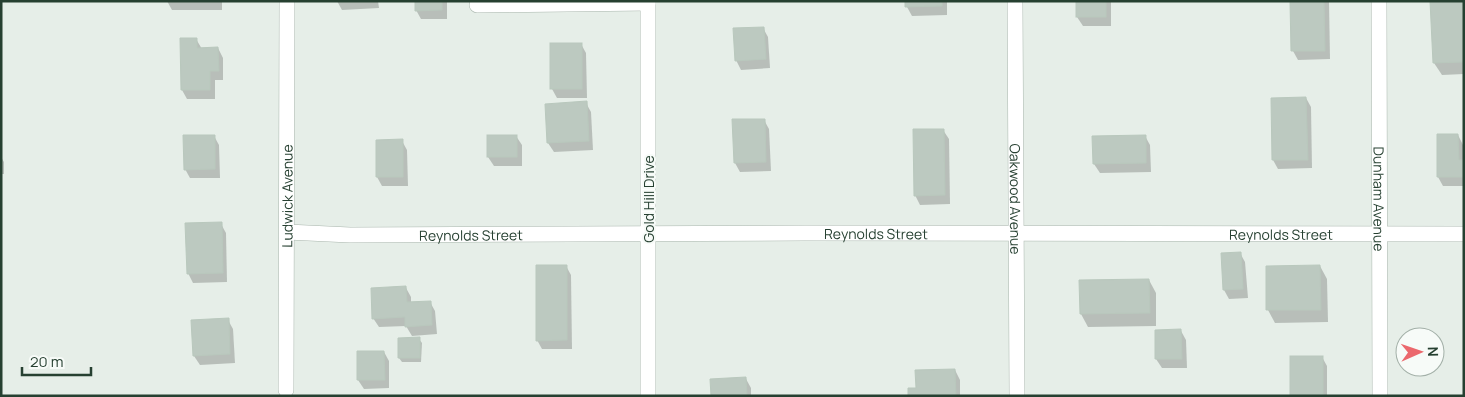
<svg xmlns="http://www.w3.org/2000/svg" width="1465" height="397" font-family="Manrope,sans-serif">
	<rect width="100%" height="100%" fill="#e6eee8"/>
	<g fill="#0003">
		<polygon points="167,1 222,1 222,10 172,10"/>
		<polygon points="337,1 378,1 379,8 342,10"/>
		<polygon points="416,1 447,1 447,19 421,19 416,10"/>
		<polygon points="907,1 947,1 947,15 912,16 907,7"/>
		<polygon points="1077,1 1111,1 1111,26 1083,26 1077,17"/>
		<polygon points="1291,1 1329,1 1330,59 1298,60 1293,51"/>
		<polygon points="1464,1 1464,74 1442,75 1434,63"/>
		<polygon points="763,28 768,37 770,68 741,70 736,60"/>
		<polygon points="196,39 202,49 218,48 223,58 223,80 215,80 215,99 187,99 182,90"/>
		<polygon points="581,44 586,53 587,98 557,98 552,89 551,45"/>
		<polygon points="1306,98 1311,107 1312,168 1278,169 1273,160"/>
		<polygon points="586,103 591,112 593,150 554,152 548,143"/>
		<polygon points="764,120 769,129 771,171 740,172 735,163"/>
		<polygon points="943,130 949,139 950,204 920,205 915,195"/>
		<polygon points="1458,135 1463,145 1464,186 1443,186 1438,177"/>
		<polygon points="214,136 219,145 220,178 190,178 185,169"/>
		<polygon points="488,136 516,136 522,145 522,166 494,166 488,157"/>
		<polygon points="1145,136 1150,145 1151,172 1100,173 1094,164 1093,137"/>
		<polygon points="402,141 407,150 408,186 382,186 377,177"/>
		<polygon points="1,157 4,162 4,174 1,174"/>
		<polygon points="221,224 226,233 227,282 193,283 188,273"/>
		<polygon points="1240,253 1245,262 1248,298 1229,299 1224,290"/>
		<polygon points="566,266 571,275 572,349 542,349 537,340"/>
		<polygon points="1320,266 1327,279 1328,322 1275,323 1268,310"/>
		<polygon points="1149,280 1156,293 1156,326 1088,327 1081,314 1080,281"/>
		<polygon points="406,288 411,297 411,303 430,302 435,311 437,334 412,336 406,326 379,327 373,318"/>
		<polygon points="228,320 233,329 235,363 200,365 194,356"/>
		<polygon points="1181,331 1186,340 1187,368 1162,368 1156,359"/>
		<polygon points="419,339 422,343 421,362 402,362 399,358"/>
		<polygon points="384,352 389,361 389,388 364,389 358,380"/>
		<polygon points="1322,357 1327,366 1327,396 1292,396"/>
		<polygon points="955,370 960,380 960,396 909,396 917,389"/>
		<polygon points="746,379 751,388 751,396 712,396"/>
	</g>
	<g fill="#bcc9c0" stroke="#b9c8bd">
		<polygon points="415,1 442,1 442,10 415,11"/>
		<polygon points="905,1 942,1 942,6 905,7"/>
		<rect x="1076" y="1" width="30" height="16"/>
		<polygon points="1290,1 1324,1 1325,51 1291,51"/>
		<polygon points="1430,1 1464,1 1464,62 1433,63"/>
		<polygon points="764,27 766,59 735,61 733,28"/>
		<polygon points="180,38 197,38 197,48 218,47 219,71 210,71 210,90 181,90"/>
		<rect x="550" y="43" width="32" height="46"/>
		<polygon points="1306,97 1308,160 1272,160 1271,98"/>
		<polygon points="587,101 589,141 547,143 545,104"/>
		<polygon points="732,119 765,119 766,162 734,163"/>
		<polygon points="913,129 944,129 945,195 914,196"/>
		<polygon points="1437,134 1458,134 1459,160 1464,160 1464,177 1437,177"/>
		<polygon points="183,135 215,135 215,169 184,170"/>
		<rect x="487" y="135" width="30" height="22"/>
		<polygon points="1146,135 1146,163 1093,164 1092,136"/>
		<polygon points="403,139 403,177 376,177 376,140"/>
		<polygon points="222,222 223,273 187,274 185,223"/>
		<polygon points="1241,252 1243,289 1223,290 1221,253"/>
		<polygon points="536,265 567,265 567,340 536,341"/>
		<polygon points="1320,265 1321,310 1266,310 1266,266"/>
		<polygon points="1149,279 1150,313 1080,314 1079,280"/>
		<polygon points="406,286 407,302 431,301 432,325 405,327 405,317 372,319 371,288"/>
		<polygon points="229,318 230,354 193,356 191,320"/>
		<polygon points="1181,329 1182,359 1155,359 1155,330"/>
		<polygon points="420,337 420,358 398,358 398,338"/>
		<polygon points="357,351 384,351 385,380 357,380"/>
		<rect x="1290" y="356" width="33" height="40"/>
		<polygon points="955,369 956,396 908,396 908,388 916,388 915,370"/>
		<polygon points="746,377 747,396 711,396 710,379"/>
	</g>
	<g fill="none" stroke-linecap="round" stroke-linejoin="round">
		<defs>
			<g id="minor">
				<path id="s1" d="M1015,1L1017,396"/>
				<path id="s2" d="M1379,1L1380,396"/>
				<polyline points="477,5 648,3"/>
				<path id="s3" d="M287,232L350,235L805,233L1464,234"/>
				<path id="s4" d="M286,390L287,1"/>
				<polyline points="648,396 648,1"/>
			</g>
		</defs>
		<use href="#minor" stroke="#a9b6ad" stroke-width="16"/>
		<use href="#minor" stroke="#fff" stroke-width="15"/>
	</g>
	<g text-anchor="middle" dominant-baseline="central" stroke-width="4" stroke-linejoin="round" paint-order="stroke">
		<g font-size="14" fill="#264031" stroke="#f7fbf8">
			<text stroke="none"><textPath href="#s4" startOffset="194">Ludwick Avenue</textPath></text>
			<text stroke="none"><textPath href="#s1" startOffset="198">Oakwood Avenue</textPath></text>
			<text transform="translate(648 199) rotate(-90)">Gold Hill Drive</text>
			<text stroke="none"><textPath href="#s2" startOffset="198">Dunham Avenue</textPath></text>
			<text stroke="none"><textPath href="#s3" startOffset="589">Reynolds Street</textPath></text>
			<text stroke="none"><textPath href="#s3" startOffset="184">Reynolds Street</textPath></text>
			<text stroke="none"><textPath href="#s3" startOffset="994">Reynolds Street</textPath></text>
		</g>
	</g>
	<rect width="1465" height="397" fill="none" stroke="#264031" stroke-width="5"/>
	<g transform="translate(1420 352) rotate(88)"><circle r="24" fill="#f7fbf8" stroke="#a3b0a8"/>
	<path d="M0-4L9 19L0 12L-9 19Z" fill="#eb686d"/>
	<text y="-8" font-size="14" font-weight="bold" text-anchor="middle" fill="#264031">N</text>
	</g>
	<path d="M22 367v8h69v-8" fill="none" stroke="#264031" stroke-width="2.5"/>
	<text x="30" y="367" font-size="15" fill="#264031" stroke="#f7fbf8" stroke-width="4" paint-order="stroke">20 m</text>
</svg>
